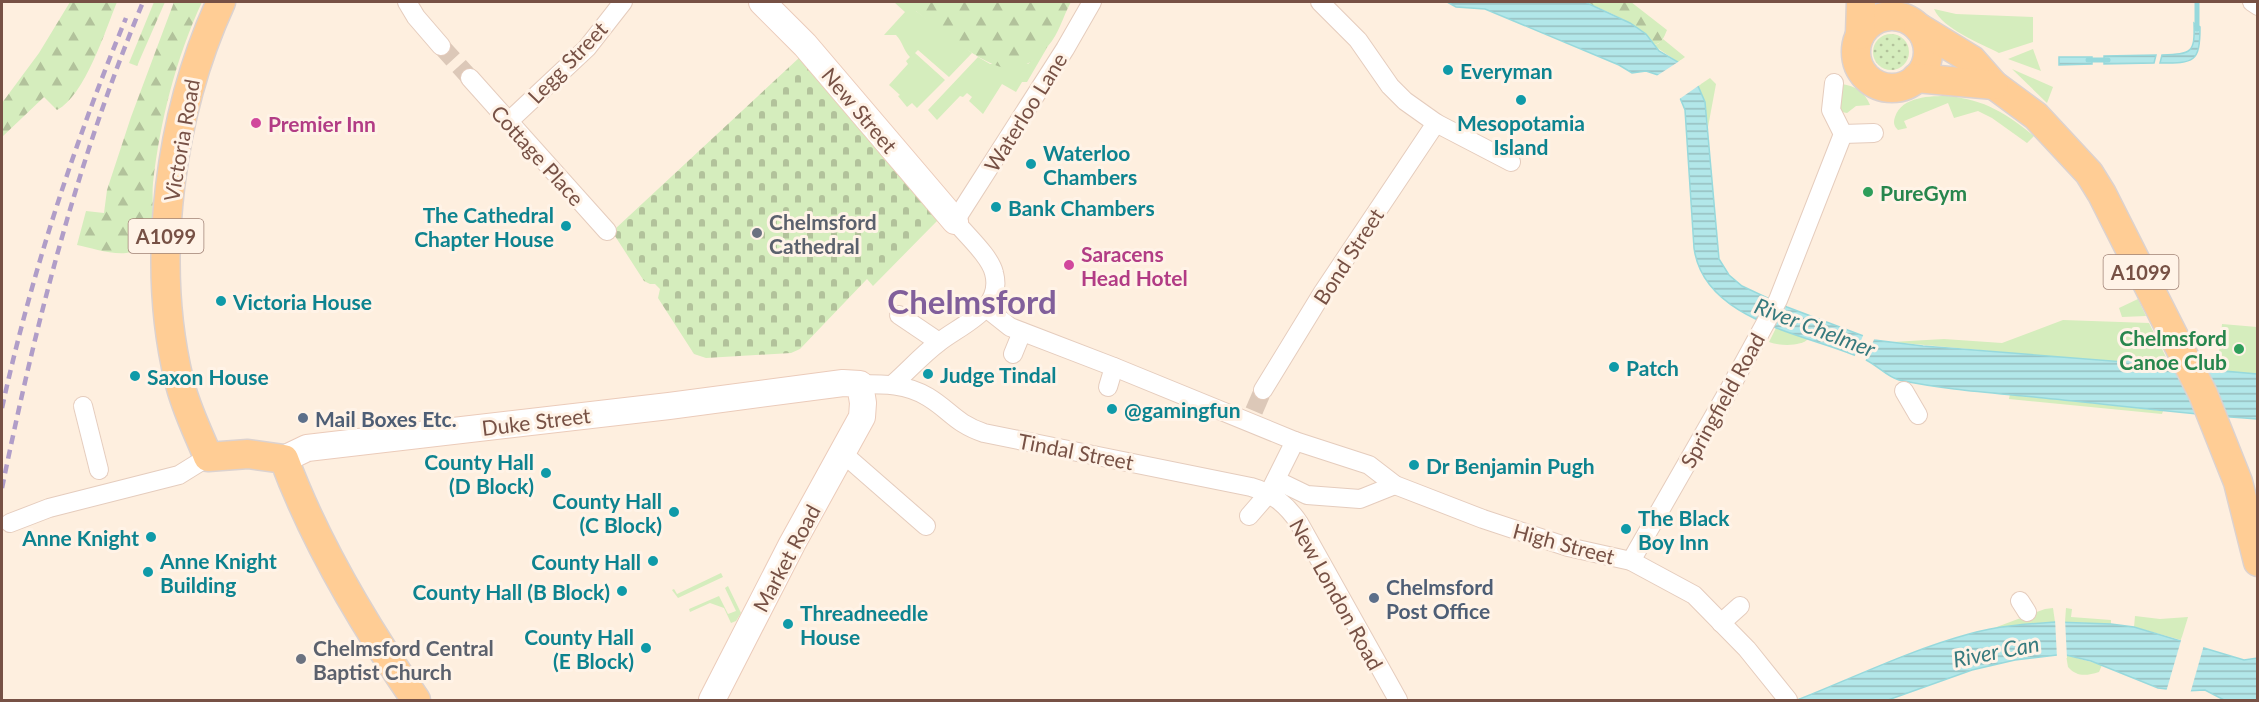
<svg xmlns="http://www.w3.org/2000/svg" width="2259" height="702" font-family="Lato,sans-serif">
	<defs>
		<pattern id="forest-firs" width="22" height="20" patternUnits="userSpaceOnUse" patternTransform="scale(1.5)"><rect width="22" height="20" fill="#d5edbd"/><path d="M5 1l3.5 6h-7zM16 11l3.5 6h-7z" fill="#b2c29b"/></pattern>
		<pattern id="cemetery-stones" width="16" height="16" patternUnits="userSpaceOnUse" patternTransform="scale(1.5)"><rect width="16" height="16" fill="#d5edbd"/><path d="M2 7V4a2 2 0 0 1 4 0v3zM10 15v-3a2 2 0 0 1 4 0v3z" fill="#b2c29b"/></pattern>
		<pattern id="garden-dots" width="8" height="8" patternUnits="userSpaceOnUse" patternTransform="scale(1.5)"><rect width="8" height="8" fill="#d5edbd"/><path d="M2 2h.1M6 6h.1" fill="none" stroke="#b2c29b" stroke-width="1.8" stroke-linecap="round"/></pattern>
		<pattern id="water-rules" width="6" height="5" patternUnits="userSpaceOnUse" patternTransform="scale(1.5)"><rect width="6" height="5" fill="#b2e7e9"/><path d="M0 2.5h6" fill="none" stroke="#96bebf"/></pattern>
	</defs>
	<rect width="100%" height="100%" fill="#feefdf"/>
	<g fill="#d5edbd">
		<path d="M894,2H916V11L972,53L949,77L918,50L915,53L945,80L917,108L912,103L907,107L898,96L900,95L889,85L908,64L906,61L910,57C903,50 903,42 896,35H884L905,12Z"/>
		<path d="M1934,9L1956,14L2033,17V42L1999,53C1980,43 1943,29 1934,9Z"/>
		<polygon points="1663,39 1685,57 1678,62 1653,45 1658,44"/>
		<polygon points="1048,46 1027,82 1022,82 1016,92 1002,84 983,114 969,101 972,97 967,93 963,97 960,96 937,120 928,110 978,57 990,64 1028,64"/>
		<polygon points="2033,49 2041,71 2008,59"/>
		<polygon points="2012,69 2053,87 2047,103"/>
		<polygon points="1710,78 1716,84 1708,127 1705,102 1698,86"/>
		<path d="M1842,84C1855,86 1865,92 1870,105L1856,106L1847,113L1837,111Z"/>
		<path d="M1948,96C1986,100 2005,113 2034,136L2027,143L1992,118L1978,111L1954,118L1948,103L1904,121L1907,128L1898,130C1894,126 1893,123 1895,117C1902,96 1931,96 1948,96Z"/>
		<polygon points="2138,299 2146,316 2122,317 2119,308"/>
		<polygon points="2063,320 2149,323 2171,367 2134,363 2134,359 2124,362 2087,360 1892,342 1944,339 2002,343"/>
		<polygon points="2222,324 2257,327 2257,374 2217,371"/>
		<path d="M1777,326L1809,338C1802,347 1779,346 1769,342Z"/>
		<polygon points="2010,394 2163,411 2162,414 2009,399"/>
		<polygon points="721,573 723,577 678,598 672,590 674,589 677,594"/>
		<polygon points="728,586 741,613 736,621 731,623 724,608 710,603 690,612 689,609 719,596 728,614 736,611 725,588"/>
		<polygon points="2053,608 2055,622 1994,628 2045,609"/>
		<polygon points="2066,608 2072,609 2071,617 2111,620 2111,624 2065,622"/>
		<polygon points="2135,616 2160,619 2188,617 2181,640 2134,627"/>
		<path d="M2066,655L2102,665L2099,672C2086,676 2077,677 2068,667Z"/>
	</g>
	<g fill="url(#forest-firs)">
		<path d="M70,2H117C105,31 85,95 57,110L44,97L2,137V103L39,53Z"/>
		<polygon points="154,2 165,2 137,66 129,63"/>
		<path d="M174,2H202C176,58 160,121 153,183C151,202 158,235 140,248C124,260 94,248 77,245L86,211L104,213L107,190L131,117Z"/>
		<path d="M916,2H1071C1063,16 1059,34 1048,46C1039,57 1023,70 1009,69C983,66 936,28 916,11Z"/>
		<path d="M1585,2H1631L1667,30C1664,37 1662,44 1653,45C1638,22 1610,13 1585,2Z"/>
	</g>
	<polygon fill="url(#cemetery-stones)" points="800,57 938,220 873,286 867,279 800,349 791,353 706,358 694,354 658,298 660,289 655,284 650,284 644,281 615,236 615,229"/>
	<circle fill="url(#garden-dots)" cx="1891" cy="52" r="18"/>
	<g fill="url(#water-rules)" stroke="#97d9dc" stroke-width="1.5">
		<path d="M1447,2H1585L1630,23L1646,34L1659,51L1678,62L1698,86L1705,102L1719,259L1729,275L1742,286L1787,307L1874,340L1923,346L2124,362L2125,358L2134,359V363L2257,374V419C2186,414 2115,405 2044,398C1996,393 1946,390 1899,380C1887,377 1876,364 1864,359C1808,334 1704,322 1694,248L1685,110L1680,98L1658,75L1646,71L1632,73L1619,65L1485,9L1456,7Z"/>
		<path d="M2194,23L2200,27C2200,63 2194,63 2160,63L2162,55C2192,54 2195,53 2194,23Z"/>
		<polygon points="2156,55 2154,63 2104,64 2104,56"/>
		<polygon points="2059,57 2092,57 2092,64 2059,65"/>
		<path d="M2055,622L2111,624L2134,627L2244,660L2257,658V700H2224L2205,690L2185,691L2158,688L2091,661L2066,655H2057L2015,660L1972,670L1888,700H1797C1853,678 1910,650 1969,634C1997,626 2026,624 2055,622Z"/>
	</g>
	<g fill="#feefdf">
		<polygon points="1681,60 1701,84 1678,100 1655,77"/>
		<polygon points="1864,333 1875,337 1865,362 1854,358"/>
		<polygon points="2055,619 2065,619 2067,658 2057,658"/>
		<polygon points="2182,637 2204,645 2190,694 2166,692"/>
	</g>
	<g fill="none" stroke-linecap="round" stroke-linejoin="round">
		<g stroke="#97d9dc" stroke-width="5">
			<polyline points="2197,2 2197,29"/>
			<polyline points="2088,60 2108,60"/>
		</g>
		<g stroke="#dcc8b8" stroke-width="18" stroke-dasharray="18 9" stroke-linecap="butt">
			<polyline points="441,46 470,78"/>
			<polyline points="1254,411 1263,390"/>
		</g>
		<defs>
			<g id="street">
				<polyline points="407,2 416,17 441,46"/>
				<polyline points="1320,2 1358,40 1390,86 1405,101 1436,123 1511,162"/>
				<polyline points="2252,2 2258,6"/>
				<polyline points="470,78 607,231"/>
				<polyline points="508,122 587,48 623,2"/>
				<polyline points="1843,134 1874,133"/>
				<polyline points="986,308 1010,327 1114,367 1295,441 1369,465 1395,485 1483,519 1568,547 1631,561 1694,595 1747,649 1788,700"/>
				<polyline points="899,315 939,342"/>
				<polyline points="1013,354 1022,332"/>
				<path d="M860,384C884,384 907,384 928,397C951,411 955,423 984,433L1251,487C1273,493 1287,505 1299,523L1398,700"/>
				<path d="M893,384C908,371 922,355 938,343C960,325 1004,310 994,273C990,256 966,235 955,221L1065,49L1092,2"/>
				<polyline points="1108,387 1114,367"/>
				<polyline points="1263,390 1323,292 1436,123"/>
				<polyline points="1904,391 1918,415"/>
				<polyline points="83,406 99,470"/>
				<polyline points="841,454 847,457 926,526"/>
				<polyline points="1276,480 1307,495 1360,499 1395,485"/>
				<polyline points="1249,516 1269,493 1295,441"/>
				<polyline points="10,523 49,508 179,475 208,457"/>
				<polyline points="1631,561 1730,388 1778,300 1843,134 1831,110 1834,83"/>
				<polyline points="2020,601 2027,612"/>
				<polyline points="1721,623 1740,606"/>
			</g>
			<g id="secondary">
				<polyline points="762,2 805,45 955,221"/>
				<polyline points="284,459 307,448 669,406 843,383 860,384 863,403 862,417 792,544 712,700"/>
			</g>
			<g id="primary">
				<path d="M221,2C170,113 150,260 179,380C185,407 198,432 208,457L248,454L284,459C316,545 364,625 416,700"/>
				<circle cx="1892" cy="52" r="36"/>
				<polyline points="1918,27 1972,60 1994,85 2036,116 2089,173 2102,194 2203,394 2238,482 2258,562"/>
				<polyline points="1860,35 1861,2"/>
				<polyline points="1916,78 1994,85"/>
			</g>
		</defs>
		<use href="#street" stroke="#e5ccbd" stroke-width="20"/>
		<use href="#secondary" stroke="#ebcbba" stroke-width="28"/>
		<use href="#primary" stroke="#dcd2cf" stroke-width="31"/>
		<use href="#street" stroke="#fff" stroke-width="18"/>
		<use href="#secondary" stroke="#fff" stroke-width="26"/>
		<use href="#primary" stroke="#ffcd95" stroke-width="28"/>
		<g stroke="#b09dc8" stroke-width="4.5" stroke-dasharray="9 6" stroke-linecap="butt">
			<path d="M2,408C31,275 74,144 126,18"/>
			<path d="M2,488C36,322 78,158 143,2"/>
		</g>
	</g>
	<g fill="#0f9aa8" stroke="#fff3e7" stroke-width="2">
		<circle cx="1448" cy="70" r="6"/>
		<circle cx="1521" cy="100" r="6"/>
		<circle cx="1031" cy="164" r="6"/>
		<circle cx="996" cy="207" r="6"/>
		<circle cx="566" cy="226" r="6"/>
		<circle cx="221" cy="301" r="6"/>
		<circle cx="1614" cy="367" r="6"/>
		<circle cx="928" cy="374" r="6"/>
		<circle cx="135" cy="376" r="6"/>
		<circle cx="1112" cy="409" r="6"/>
		<circle cx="1414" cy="465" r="6"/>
		<circle cx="546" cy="473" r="6"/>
		<circle cx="674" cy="512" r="6"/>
		<circle cx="1626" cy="529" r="6"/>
		<circle cx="151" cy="537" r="6"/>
		<circle cx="653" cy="561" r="6"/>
		<circle cx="148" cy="572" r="6"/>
		<circle cx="622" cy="591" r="6"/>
		<circle cx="788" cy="624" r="6"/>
		<circle cx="646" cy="648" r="6"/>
	</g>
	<g fill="#d1479c" stroke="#fff3e7" stroke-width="2">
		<circle cx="256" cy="123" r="6"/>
		<circle cx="1069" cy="265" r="6"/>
	</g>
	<g fill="#2e9e5b" stroke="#fff3e7" stroke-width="2">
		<circle cx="1868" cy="192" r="6"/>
		<circle cx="2239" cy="349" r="6"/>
	</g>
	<g fill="#6b7280" stroke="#fff3e7" stroke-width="2">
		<circle cx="757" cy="233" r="6"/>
		<circle cx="301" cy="659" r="6"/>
	</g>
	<g fill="#5c6f8a" stroke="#fff3e7" stroke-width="2">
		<circle cx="303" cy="418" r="6"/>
		<circle cx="1374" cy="598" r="6"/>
	</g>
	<g text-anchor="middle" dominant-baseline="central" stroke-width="6" stroke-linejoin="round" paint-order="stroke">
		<g fill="#fff3e7" stroke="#a08276" stroke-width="1.5">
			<rect x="128.5" y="219" width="75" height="34" rx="4.5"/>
			<rect x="2103.5" y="255" width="75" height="34" rx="4.5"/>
		</g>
		<g font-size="20" font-weight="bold" fill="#775145">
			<text x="166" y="236">A1099</text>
			<text x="2141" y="272">A1099</text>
		</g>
		<g font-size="21" fill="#775145" stroke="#fff3e7">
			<text transform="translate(567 62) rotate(-46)">Legg Street</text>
			<text transform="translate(860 110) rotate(50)">New Street</text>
			<text transform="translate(1025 112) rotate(-58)">Waterloo Lane</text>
			<text transform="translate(181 140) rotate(-80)">Victoria Road</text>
			<text transform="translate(538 155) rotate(48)">Cottage Place</text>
			<text transform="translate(1348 256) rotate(-57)">Bond Street</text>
			<text transform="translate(1722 400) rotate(-61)">Springfield Road</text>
			<text transform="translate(536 421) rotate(-7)">Duke Street</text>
			<text transform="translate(1076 451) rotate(11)">Tindal Street</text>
			<text transform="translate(1564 543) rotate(15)">High Street</text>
			<text transform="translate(786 558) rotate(-62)">Market Road</text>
			<text transform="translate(1337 594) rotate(61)">New London Road</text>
		</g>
		<g font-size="21" font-weight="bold" fill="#0d838f" stroke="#fff3e7" text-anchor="start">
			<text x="1460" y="70">Everyman</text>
			<text x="1521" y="122" text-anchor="middle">Mesopotamia<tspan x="1521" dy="24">Island</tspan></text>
			<text x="1043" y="152">Waterloo<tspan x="1043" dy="24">Chambers</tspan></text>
			<text x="1008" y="207">Bank Chambers</text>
			<text x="554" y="214" text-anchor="end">The Cathedral<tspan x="554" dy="24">Chapter House</tspan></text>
			<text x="233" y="301">Victoria House</text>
			<text x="1626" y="367">Patch</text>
			<text x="940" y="374">Judge Tindal</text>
			<text x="147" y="376">Saxon House</text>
			<text x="1124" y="409">@gamingfun</text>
			<text x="534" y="461" text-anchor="end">County Hall<tspan x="534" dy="24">(D Block)</tspan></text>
			<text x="1426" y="465">Dr Benjamin Pugh</text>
			<text x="662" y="500" text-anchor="end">County Hall<tspan x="662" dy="24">(C Block)</tspan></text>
			<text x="1638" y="517">The Black<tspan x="1638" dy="24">Boy Inn</tspan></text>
			<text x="139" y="537" text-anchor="end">Anne Knight</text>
			<text x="160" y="560">Anne Knight<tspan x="160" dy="24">Building</tspan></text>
			<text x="641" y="561" text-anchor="end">County Hall</text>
			<text x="610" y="591" text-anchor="end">County Hall (B Block)</text>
			<text x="800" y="612">Threadneedle<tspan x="800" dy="24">House</tspan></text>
			<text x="634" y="636" text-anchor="end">County Hall<tspan x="634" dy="24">(E Block)</tspan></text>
		</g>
		<g font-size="21" font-weight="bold" fill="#b23c85" stroke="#fff3e7" text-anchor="start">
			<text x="268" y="123">Premier Inn</text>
			<text x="1081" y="253">Saracens<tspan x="1081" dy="24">Head Hotel</tspan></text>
		</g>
		<g font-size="21" font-weight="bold" fill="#27864d" stroke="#fff3e7" text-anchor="start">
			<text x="1880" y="192">PureGym</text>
			<text x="2227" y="337" text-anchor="end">Chelmsford<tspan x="2227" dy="24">Canoe Club</tspan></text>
		</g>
		<g font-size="21" font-weight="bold" fill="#5b616d" stroke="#fff3e7" text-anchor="start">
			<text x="769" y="221">Chelmsford<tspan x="769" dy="24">Cathedral</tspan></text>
			<text x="313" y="647">Chelmsford Central<tspan x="313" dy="24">Baptist Church</tspan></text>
		</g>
		<g font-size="21" font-weight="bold" fill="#4e5e75" stroke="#fff3e7" text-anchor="start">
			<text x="315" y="418">Mail Boxes Etc.</text>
			<text x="1386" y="586">Chelmsford<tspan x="1386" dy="24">Post Office</tspan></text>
		</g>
		<g font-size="22" font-style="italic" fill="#377a7e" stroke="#fff3e7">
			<text transform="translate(1815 327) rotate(21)">River Chelmer</text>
			<text transform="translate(1996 651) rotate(-11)">River Can</text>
		</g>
		<g font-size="33" font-weight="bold" fill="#815f9b" stroke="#fff3e7">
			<text x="972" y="301">Chelmsford</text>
		</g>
	</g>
	<rect width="2259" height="702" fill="none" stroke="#775145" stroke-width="6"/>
</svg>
